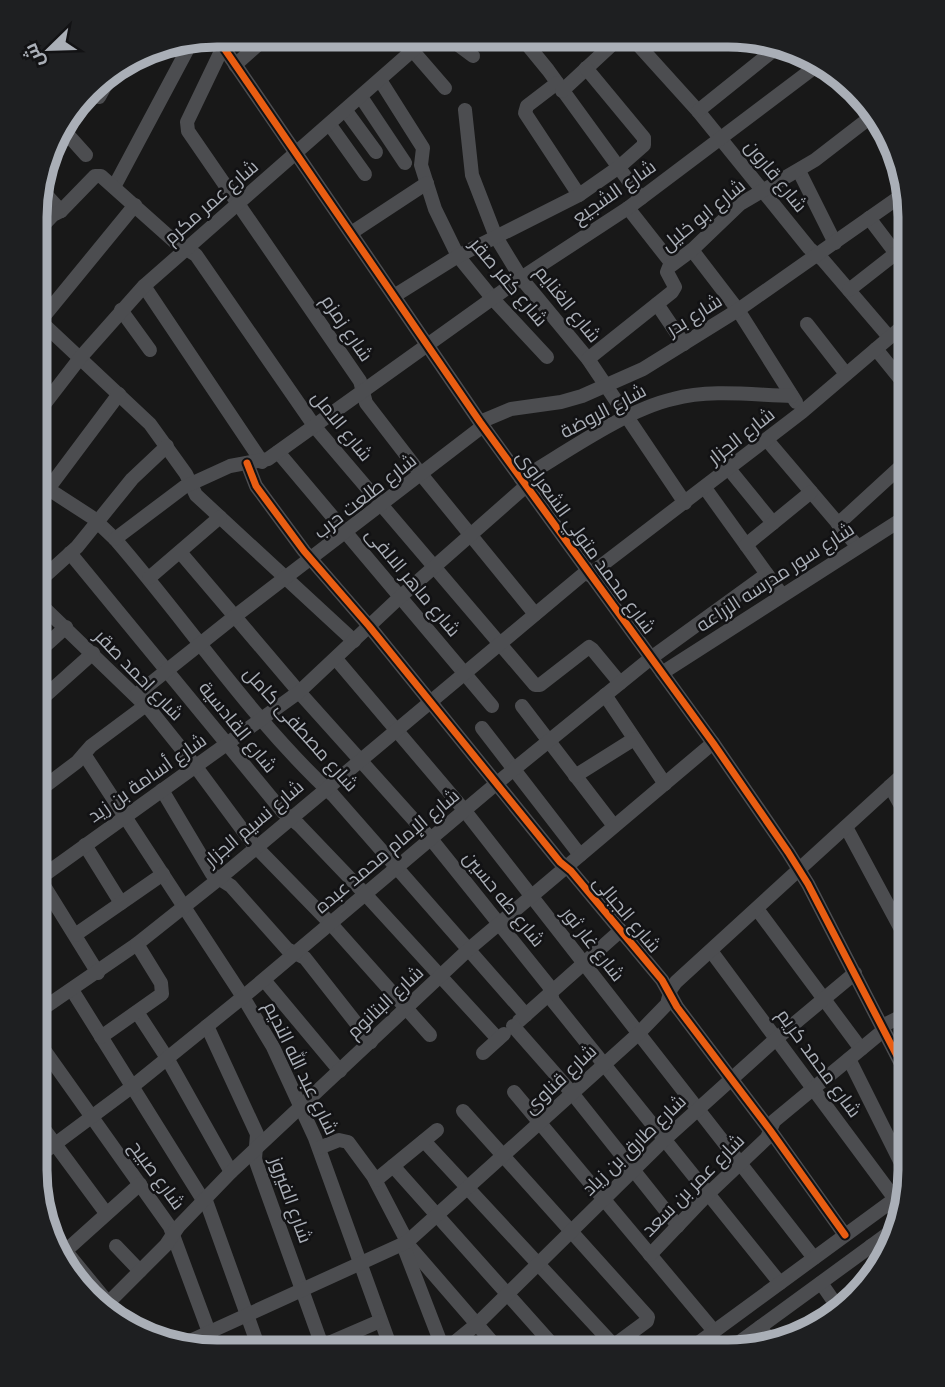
<svg xmlns="http://www.w3.org/2000/svg" width="945" height="1387" font-family="'Roboto Condensed',Cairo,sans-serif">
	<rect width="100%" height="100%" fill="#181818"/>
	<g fill="none" stroke-linecap="round" stroke-linejoin="round">
		<g stroke="#4c4d50" stroke-width="14">
			<polyline points="215,35 480,422 713,743 788,852 808,884 910,1081"/>
			<polyline points="446,36 473,56"/>
			<polyline points="521,37 548,70 641,198"/>
			<polyline points="632,38 698,111 809,248 823,260 889,337"/>
			<polyline points="223,47 187,122 188,131 360,381 366,403 420,473 535,614"/>
			<polyline points="413,51 445,88"/>
			<polyline points="235,65 269,35"/>
			<polyline points="380,80 423,148 421,165 435,209 458,256 493,299 547,357"/>
			<polyline points="557,83 527,106 525,113 579,195"/>
			<polyline points="562,91 619,38"/>
			<polyline points="99,97 114,70"/>
			<polyline points="361,97 405,163"/>
			<polyline points="465,110 472,175 496,237 521,278 588,359 685,503"/>
			<polyline points="346,111 376,152"/>
			<polyline points="698,111 779,46"/>
			<polyline points="330,125 365,174"/>
			<polyline points="60,126 86,155"/>
			<polyline points="799,171 835,243"/>
			<polyline points="39,187 61,211"/>
			<polyline points="114,187 193,39"/>
			<polyline points="628,208 672,264"/>
			<polyline points="869,218 910,272"/>
			<polyline points="37,232 53,215 61,211 95,176 101,176 175,242 196,255 315,427 535,685 540,685 589,647 592,649 620,683"/>
			<polyline points="351,233 427,183"/>
			<polyline points="692,250 738,310 796,402"/>
			<polyline points="144,286 262,462"/>
			<polyline points="849,290 895,254"/>
			<polyline points="394,296 458,256 579,195 619,167 644,145 644,138 586,68"/>
			<polyline points="657,304 684,344"/>
			<polyline points="121,310 150,350"/>
			<polyline points="36,317 150,424 186,474 196,495 354,641"/>
			<polyline points="40,321 135,205"/>
			<polyline points="807,324 846,374"/>
			<polyline points="876,349 910,391"/>
			<polyline points="588,359 672,292 675,287 667,272 669,267 692,250 740,204 815,160 872,116"/>
			<polyline points="36,415 80,358 144,286 429,36"/>
			<polyline points="480,422 511,409 561,402 582,396 643,369 738,310 905,193"/>
			<polyline points="767,440 858,547"/>
			<polyline points="278,452 492,706"/>
			<polyline points="247,463 256,486 304,551 369,626 560,862 571,871 662,980 677,1007 770,1130 845,1235"/>
			<polyline points="729,469 773,523"/>
			<path d="M521,479C565,453 625,410 673,399C711,389 753,395 792,396"/>
			<path d="M36,481L93,518L115,539C188,623 251,719 333,795L526,1015"/>
			<polyline points="705,488 782,595"/>
			<polyline points="36,505 119,394"/>
			<polyline points="838,524 910,458"/>
			<polyline points="115,539 184,487 230,466 268,459 521,278 628,208 819,64"/>
			<polyline points="746,545 811,492"/>
			<polyline points="180,552 299,692 431,839 549,986 553,1001 780,1283"/>
			<polyline points="70,553 283,812 299,825 366,895 498,1039"/>
			<polyline points="589,575 802,412 910,320"/>
			<polyline points="149,578 220,517"/>
			<polyline points="36,584 77,547 132,479 167,446"/>
			<polyline points="36,600 151,711 196,767 253,844 331,924 430,1035"/>
			<polyline points="36,654 66,627"/>
			<polyline points="336,659 465,811 814,1258"/>
			<polyline points="662,673 910,514"/>
			<polyline points="136,695 234,617 483,426"/>
			<polyline points="605,695 665,784"/>
			<polyline points="36,704 93,653"/>
			<polyline points="522,706 614,826"/>
			<polyline points="482,728 580,855"/>
			<polyline points="84,754 243,997 273,1047 315,1138 392,1351"/>
			<polyline points="575,776 634,739"/>
			<polyline points="890,786 910,822"/>
			<polyline points="162,790 212,874 231,886 287,949 305,958 371,1042"/>
			<polyline points="36,793 77,762 91,746 146,705"/>
			<polyline points="846,827 910,946"/>
			<polyline points="85,845 121,903"/>
			<polyline points="36,873 98,973"/>
			<polyline points="40,878 299,692 400,597 526,486"/>
			<polyline points="757,909 861,1049"/>
			<polyline points="75,935 163,874"/>
			<polyline points="711,951 895,1199"/>
			<polyline points="264,980 340,1071"/>
			<polyline points="72,990 203,1200"/>
			<polyline points="137,1012 167,1058 231,1172"/>
			<polyline points="35,1014 137,944 220,878 587,571"/>
			<polyline points="519,1021 620,931"/>
			<polyline points="207,1026 257,1134 255,1159 324,1351"/>
			<polyline points="513,1026 572,1093 678,1226"/>
			<polyline points="882,1026 910,1012"/>
			<polyline points="35,1037 170,1227 216,1351"/>
			<polyline points="101,1037 162,994 161,983 137,944"/>
			<polyline points="483,1053 504,1034"/>
			<polyline points="849,1059 910,1181"/>
			<polyline points="514,1092 714,1331"/>
			<polyline points="463,1111 648,1317 647,1321 605,1352"/>
			<polyline points="35,1117 106,1213"/>
			<polyline points="424,1141 619,1351"/>
			<polyline points="319,1148 339,1140 348,1142 373,1176 410,1247 500,1351"/>
			<polyline points="35,1159 133,1086 243,997 497,783 651,658 767,574"/>
			<polyline points="393,1166 559,1352"/>
			<polyline points="376,1180 437,1130"/>
			<polyline points="205,1198 260,1351"/>
			<polyline points="46,1227 123,1321"/>
			<polyline points="403,1245 444,1351"/>
			<polyline points="116,1246 140,1271"/>
			<polyline points="871,1246 882,1261"/>
			<polyline points="61,1255 140,1184"/>
			<polyline points="650,1255 709,1193 767,1138 774,1121 884,1030"/>
			<polyline points="821,1283 837,1306"/>
			<polyline points="102,1309 166,1245 178,1227 231,1172 469,949 713,743"/>
			<polyline points="760,1327 772,1343"/>
			<polyline points="181,1345 407,1242 638,1034 667,1004 671,989 676,982 910,768"/>
			<polyline points="322,1346 380,1321"/>
			<polyline points="444,1351 477,1324 665,1139 777,1038 855,973"/>
			<polyline points="686,1352 907,1190"/>
			<polyline points="726,1352 893,1230"/>
		</g>
		<defs>
			<g id="cycleway">
				<polyline points="215,35 480,422 713,743 788,852 808,884 910,1081"/>
				<polyline points="247,463 256,486 304,551 369,626 560,862 571,871 662,980 677,1007 770,1130 845,1235"/>
			</g>
		</defs>
		<use href="#cycleway" stroke="#121214" stroke-width="11"/>
		<use href="#cycleway" stroke="#e95d12" stroke-width="7"/>
	</g>
	<g text-anchor="middle" dominant-baseline="central" stroke-width="5" stroke-linejoin="round" paint-order="stroke">
		<g font-size="19" fill="#aaafb7" stroke="#121214">
			<text transform="translate(776 176) rotate(51)">شارع قارون</text>
			<text transform="translate(614 192) rotate(-35)">شارع الشجيع</text>
			<text transform="translate(211 202) rotate(-41)">شارع عمر مكرم</text>
			<text transform="translate(703 215) rotate(-39)">شارع ابو خليل</text>
			<text transform="translate(509 282) rotate(50)">شارع كفر صقر</text>
			<text transform="translate(568 304) rotate(51)">شارع الغنايم</text>
			<text transform="translate(694 315) rotate(-32)">شارع بدر</text>
			<text transform="translate(347 328) rotate(56)">شارع زمزم</text>
			<text transform="translate(603 411) rotate(-28)">شارع الروضة</text>
			<text transform="translate(342 426) rotate(51)">شارع الامل</text>
			<text transform="translate(741 436) rotate(-38)">شارع الجزار</text>
			<text transform="translate(365 496) rotate(-38)">شارع طلعت حرب</text>
			<text transform="translate(586 542) rotate(54)">شارع محمد متولي الشعراوى</text>
			<text transform="translate(775 577) rotate(-33)">شارع سور مدرسه الزراعه</text>
			<text transform="translate(413 582) rotate(50)">شارع ماهر الالفى</text>
			<text transform="translate(139 675) rotate(46)">شارع احمد صقر</text>
			<text transform="translate(238 727) rotate(51)">شارع القادسية</text>
			<text transform="translate(301 729) rotate(48)">شارع مصطفى كامل</text>
			<text transform="translate(147 778) rotate(-35)">شارع أسامة بن زيد</text>
			<text transform="translate(254 823) rotate(-40)">شارع نسيم الجزار</text>
			<text transform="translate(387 851) rotate(-40)">شارع الإمام محمد عبده</text>
			<text transform="translate(504 899) rotate(51)">شارع طه حسين</text>
			<text transform="translate(627 914) rotate(50)">شارع الجبالى</text>
			<text transform="translate(593 944) rotate(52)">شارع غار ثور</text>
			<text transform="translate(385 1002) rotate(-43)">شارع البتانوم</text>
			<text transform="translate(819 1063) rotate(54)">شارع محمد كريم</text>
			<text transform="translate(301 1068) rotate(64)">شارع عبد الله النديم</text>
			<text transform="translate(560 1079) rotate(-43)">شارع قناوى</text>
			<text transform="translate(634 1145) rotate(-44)">شارع طارق بن زياد</text>
			<text transform="translate(157 1175) rotate(54)">شارع صبيح</text>
			<text transform="translate(693 1185) rotate(-45)">شارع عمر بن سعد</text>
			<text transform="translate(291 1200) rotate(70)">شارع الفيروز</text>
		</g>
	</g>
	<path d="M0 0H945V1387H0ZM217 47H728A170 170 0 0 1 898 217V1170A170 170 0 0 1 728 1340H217A170 170 0 0 1 47 1170V217A170 170 0 0 1 217 47Z" fill="#1e1f21" fill-rule="evenodd"/>
	<path fill="none" stroke="#aaafb7" stroke-width="9" d="M217 47H728A170 170 0 0 1 898 217V1170A170 170 0 0 1 728 1340H217A170 170 0 0 1 47 1170V217A170 170 0 0 1 217 47Z"/>
	<g transform="translate(49 49) rotate(247)" stroke="#121214" stroke-width="5" paint-order="stroke">
	<path d="M0-5L12 26L0 18L-12 26Z" fill="#aaafb7"/>
	<text y="-10" font-size="19" font-weight="bold" text-anchor="middle" fill="#aaafb7">ش</text>
	</g>
</svg>
